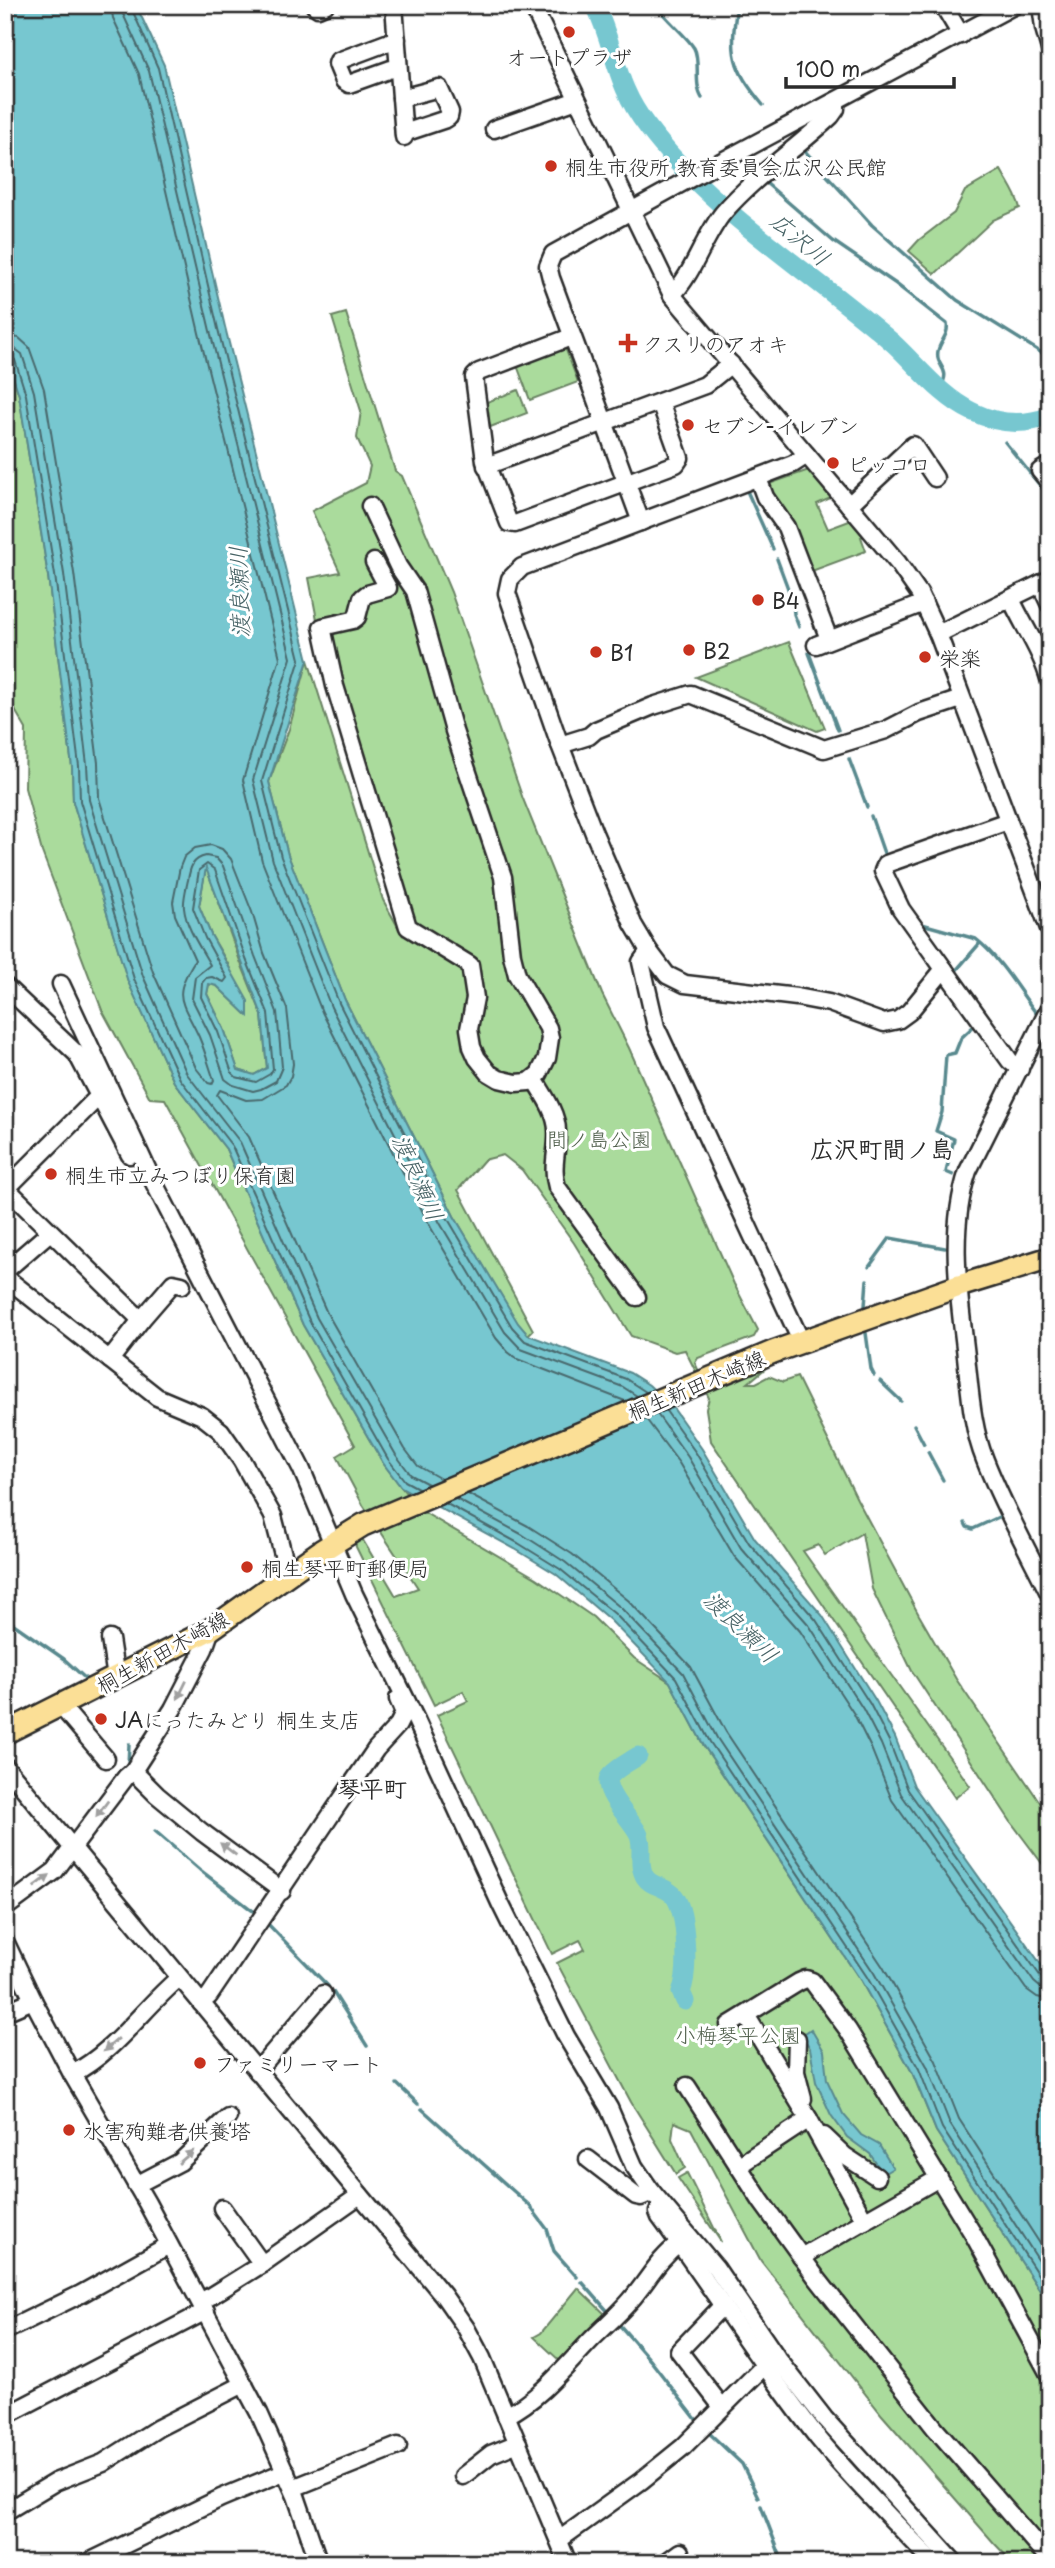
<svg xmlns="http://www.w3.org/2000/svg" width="1055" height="2568" font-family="'Playpen Sans','Klee One',sans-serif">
	<rect width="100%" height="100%" fill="#fff"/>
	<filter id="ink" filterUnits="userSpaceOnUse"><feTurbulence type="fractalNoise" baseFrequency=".0143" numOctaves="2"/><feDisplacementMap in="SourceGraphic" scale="14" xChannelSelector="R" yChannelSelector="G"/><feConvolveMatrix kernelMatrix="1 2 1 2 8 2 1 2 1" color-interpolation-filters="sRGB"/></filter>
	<g filter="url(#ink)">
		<g fill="#aadb9c" stroke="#6a8364" stroke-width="2">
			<path d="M1001,170C1008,183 1016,193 1020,208L993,220L935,274L909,251L919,240L954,213L965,191Z"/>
			<path d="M346,313L395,471L402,476L451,592L523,799L602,994L629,1048L734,1284L758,1330L754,1337L698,1358L695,1363L708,1391L773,1362L748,1383H756L769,1376L783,1382L797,1377L857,1499L919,1615L956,1679L1050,1817V1874L1011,1822L912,1671L872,1589L862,1533L825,1555L818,1545L803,1551L970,1786L955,1798L711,1441L706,1409L709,1398L685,1350L675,1352L631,1336L574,1243L522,1170L503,1155L484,1160L458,1190L533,1330L528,1335L518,1324L454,1216L345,1000L288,855L269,782L289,729L308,660L383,900L403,936C365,818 331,700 309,578L340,572L312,511L366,483L370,466L357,438L361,411L332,317Z"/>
			<polygon points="560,347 566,350 578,382 530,400 518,368 519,361"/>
			<polygon points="5,352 19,395 48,576 72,767 73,802 128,981 174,1082 226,1149 303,1325 383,1463 401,1487 420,1510 536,1578 593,1617 634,1658 670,1682 704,1746 861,1981 912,2072 936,2131 1050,2306 1050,2563 1013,2563 994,2543 882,2415 761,2261 691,2129 674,2122 672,2139 685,2168 676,2174 631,2102 557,1963 585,1949 580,1940 552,1954 437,1715 468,1701 463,1691 434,1705 356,1547 355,1541 361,1537 396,1596 418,1588 363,1505 337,1456 355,1445 165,1099 150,1098 102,1010 42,852 25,788 26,729 5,693"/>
			<polygon points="518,390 527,413 485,429 482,404"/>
			<polygon points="809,470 833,497 817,504 828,529 852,520 866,536 861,537 866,551 809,572 766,485"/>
			<polygon points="789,642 825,728 817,731 696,677"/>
			<polygon points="206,867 240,961 262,1015 267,1068 254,1075 238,1070 224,1029 207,994 209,984 217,986 247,1015 228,964 211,935 199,906"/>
			<polygon points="687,2173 721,2242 678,2178"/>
			<polygon points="578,2288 608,2317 561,2362 534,2337 541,2333"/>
			<polygon points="790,2386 830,2437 891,2504 888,2507 826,2437"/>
		</g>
		<g fill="#77c7d0" stroke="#59898e" stroke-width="2" fill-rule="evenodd">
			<path d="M5,5H136L164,65L225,327L308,660L269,782L288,855L345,1000L454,1216L518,1323L528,1335L630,1373L649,1385L673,1408L702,1449L755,1539L822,1615L876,1701L895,1737L914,1786L1050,1977V2306L936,2131L912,2072L861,1981L704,1746L670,1682L610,1620L556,1574L515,1549L401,1487L383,1463L303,1325L226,1149L174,1082L128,982L73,802L72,767L48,576L19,395L5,352ZM206,868L262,1015L267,1068L254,1075L238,1070L224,1029L207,994L209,984L217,986L248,1016V1001L211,935L199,906Z"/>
			<polygon points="811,2029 824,2051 827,2080 843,2114 861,2135 879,2145 893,2168 883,2174 870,2154 847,2137 831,2115 816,2082 810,2048 802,2035"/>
		</g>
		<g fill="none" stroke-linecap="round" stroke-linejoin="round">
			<g stroke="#49696d" stroke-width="2">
				<polyline points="111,5 113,18 139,74 199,333 280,658 243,780 262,861 322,1012 431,1228 496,1338 508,1352 517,1359 625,1401"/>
				<polyline points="121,5 123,14 149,71 210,331 291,658 253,780 273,861 331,1007 440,1223 505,1332 521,1349 623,1387 637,1396"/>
				<polyline points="130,5 158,68 218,329 300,659 262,781 281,857 339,1003 448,1219 512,1327 525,1341 626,1379 646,1392"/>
				<path d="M5,336L19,338L29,347L44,389L74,573L98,763L99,798L153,972L196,1068L208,1083L212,1084L214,1080C209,1066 205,1051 199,1037C182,1000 171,998 195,960L175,915L173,902L180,867L184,857L195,848L211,845L222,849L231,859L252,912L264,953L287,1009L293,1064L291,1076L286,1085L263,1099L246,1100L220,1090L217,1095L249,1137L327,1313L405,1449L418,1466L441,1479"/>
				<polyline points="5,346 14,348 22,354 34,392 64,574 87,765 89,800 143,976 187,1074 240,1142 317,1318 396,1455 411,1475 428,1484"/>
				<polyline points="5,355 11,356 15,360 26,395 55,575 79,766 80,801 134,979 180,1079 232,1146 310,1322 388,1459 405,1481 418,1488"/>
				<path d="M206,856L216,858L223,866L255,956L277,1012L282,1067L276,1081L261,1089L253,1091L233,1085L225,1079L210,1035L192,999L195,977L210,965C201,948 186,928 184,908C183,900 186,889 188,880C190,868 192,859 206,856Z"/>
				<polygon points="207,864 215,870 246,959 268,1013 273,1069 270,1074 256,1082 236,1077 232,1073 218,1032 201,997 202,983 206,978 212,977 224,982 227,978 205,938 193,908 199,870"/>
				<polyline points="666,1411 696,1453 749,1543 816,1620 870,1704 889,1741 908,1790 1041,1977 1050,1980"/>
				<polyline points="657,1414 688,1457 741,1548 809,1625 863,1709 881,1744 901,1794 1034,1982 1041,1988 1050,1989"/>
				<polyline points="646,1419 679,1463 734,1556 800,1631 854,1714 871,1748 892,1800 1026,1989 1037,1997 1050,2000"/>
				<polyline points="468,1494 528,1526 572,1554 629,1601 691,1667 726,1732 883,1967 936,2061 959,2119 1050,2259"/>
				<polyline points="456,1499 523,1535 565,1562 621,1608 683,1673 717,1738 874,1973 927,2066 950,2124 1050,2278"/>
				<polyline points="445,1503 518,1543 560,1569 615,1614 676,1678 710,1742 867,1977 919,2069 942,2128 1050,2293"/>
			</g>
			<g stroke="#59898e" stroke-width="3.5">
				<path d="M656,5C667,21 686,35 694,48C701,60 693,83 702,98"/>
				<path d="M737,5C730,54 731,66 763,105"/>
				<polyline points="802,148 872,225 957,300 1050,358"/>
				<path d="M766,183L833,241L896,284L947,324C949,335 940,341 938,351C935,368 953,368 940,388"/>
				<polyline points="1005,442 1050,498"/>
				<polyline points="747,491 773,549"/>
				<polyline points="777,559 793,602 794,614 799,627"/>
				<polyline points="809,653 838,730"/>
				<polyline points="849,759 867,807"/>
				<polyline points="871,816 886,859"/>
				<path d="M922,924L976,939C1000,958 1018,989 1036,1013"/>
				<polyline points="954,973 980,943"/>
				<polyline points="953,1175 946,1172 954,1139 936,1131 942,1112 946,1055 955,1053 961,1038 976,1024"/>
				<polyline points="869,1267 890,1238 945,1248"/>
				<polyline points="865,1306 867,1280"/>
				<polyline points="866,1333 871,1369 874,1375"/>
				<polyline points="880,1381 901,1401"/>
				<polyline points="914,1425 924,1444"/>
				<polyline points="928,1452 943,1480"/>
				<polyline points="965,1523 967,1527 973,1529 1003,1515"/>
				<polyline points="5,1618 64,1659 87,1680"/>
				<polyline points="128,1766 129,1744"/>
				<polyline points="155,1831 200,1870 257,1914"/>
				<polyline points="265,1921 328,1986"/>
				<polyline points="333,1992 367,2046"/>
				<polyline points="397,2084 418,2104"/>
				<polyline points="422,2109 529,2205 547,2229 554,2251 577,2277"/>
				<polyline points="582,2282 611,2315"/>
				<polyline points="616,2321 651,2361 699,2423"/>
				<polyline points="707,2431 742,2464 758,2497"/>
				<polyline points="761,2506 783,2563"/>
			</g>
			<g stroke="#77c7d0" stroke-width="19">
				<path d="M595,5C616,49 615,85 647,126C710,211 813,273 893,343C918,366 941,397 973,412C998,424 1024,426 1050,416"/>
				<path d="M638,1756C629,1762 618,1767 611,1775C598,1789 633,1820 639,1835C644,1848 637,1864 645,1877C651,1887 667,1886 675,1897C687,1915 689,1973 681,1992L685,2001"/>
			</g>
			<defs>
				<g id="minor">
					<polyline points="314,5 318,8 325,5"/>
					<polyline points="394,5 404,137"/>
					<polyline points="532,5 672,295 898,563 919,593 938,634 1050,931"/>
					<polyline points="943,5 961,35"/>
					<polyline points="1041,5 1044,28 1050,49"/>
					<polyline points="397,39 338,61 337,64 344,81 349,84 391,69 398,69"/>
					<polyline points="401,98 439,88 450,112 449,117 446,119 404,133"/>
					<polyline points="494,129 577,100"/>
					<path d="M672,295C694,273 703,238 723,213C755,176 796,149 831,116L836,109V101"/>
					<polyline points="571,337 479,372 474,377 485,461 509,523 515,524 676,464 680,458 660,402"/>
					<polyline points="807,455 793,464 522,567 510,579 507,593 560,745 594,833 633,924 649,951 667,975 685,984 797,997 829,1003 884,1023 898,1020 909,1012 944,969"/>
					<polyline points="1050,465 1040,471 1050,483"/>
					<polyline points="486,466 705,385 731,364"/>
					<polyline points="758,478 765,497 786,527 829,639"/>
					<polyline points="849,505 913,445 935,478"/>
					<polyline points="370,506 398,566 415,591 454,731 503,877 512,955 517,975 548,1028 550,1038 547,1058 539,1074 529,1082 516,1083 499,1079 489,1073 477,1058 472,1047 469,1029 475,998 470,965 408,927 335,686 322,627 353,620 357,617 362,598 367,594 388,588 374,562"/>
					<polyline points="641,522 551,278 548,266 553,254 700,173 1015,5"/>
					<polyline points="1040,584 1050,605"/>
					<path d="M1011,599C1024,627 1042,652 1050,682"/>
					<polyline points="938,634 1050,579"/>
					<polyline points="816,645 924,603"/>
					<polyline points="560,745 589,736 596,730 653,706 691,694 824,749 886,730 919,713 961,699"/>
					<polyline points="1008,821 886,864 883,871 901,909 1010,1061 1020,1069"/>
					<polyline points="649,951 641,962 656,1027 801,1341"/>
					<polyline points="61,984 149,1173 301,1468 354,1594 416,1720 501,1905 566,2036 609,2108 634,2166 652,2192 716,2268 778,2359 824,2418 955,2563"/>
					<polyline points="5,986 77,1054 130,1155"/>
					<path d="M1050,1007L968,1171C948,1231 959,1295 966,1356C970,1391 972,1428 985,1460C1003,1506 1028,1551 1050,1595"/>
					<path d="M534,1079C543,1094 557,1113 557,1131C558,1151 551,1167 557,1187L637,1297"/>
					<polyline points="5,1187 141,1320 110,1360"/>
					<polyline points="7,1188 98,1097"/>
					<polyline points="5,1271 50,1232"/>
					<polyline points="5,1277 157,1397 202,1416 221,1431 242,1461 273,1516 286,1566 290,1573"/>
					<polyline points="141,1320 173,1283 182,1285"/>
					<polyline points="110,1639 116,1678"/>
					<polyline points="60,1705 106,1759"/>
					<polyline points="5,1766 443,2295 466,2328 482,2358 568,2563"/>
					<polyline points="133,1771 157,1795 202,1832 282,1891"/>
					<polyline points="5,1908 55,1871 126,1777 133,1771 173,1709 204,1649 211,1629"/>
					<polyline points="5,1941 33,2000 72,2074 147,2203 259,2413 296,2496 319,2563"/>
					<polyline points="201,2003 209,1996 337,1806 376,1749 398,1725 404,1713 398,1699"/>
					<polyline points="5,2012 33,2000"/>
					<polyline points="746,2015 809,2119 865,2221"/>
					<polyline points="729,2025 799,1982 806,1979 812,1981 848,2030 973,2234 1050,2376"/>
					<polyline points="797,2039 796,2072 803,2099"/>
					<polyline points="257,2071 323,1994"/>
					<path d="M72,2074C115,2052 143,2008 179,1978"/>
					<polyline points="687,2086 761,2201 816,2277 935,2428 1050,2560"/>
					<polyline points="824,2136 845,2156 877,2177"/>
					<polyline points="588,2159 636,2196 641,2197 652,2192"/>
					<polyline points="738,2166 809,2119"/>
					<polyline points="136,2185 180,2162 228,2117"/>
					<path d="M662,2204L658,2212L660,2217C714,2290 762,2367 818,2438C854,2482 895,2522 934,2563"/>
					<polyline points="222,2208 262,2264"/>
					<polyline points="801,2257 939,2178"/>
					<polyline points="201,2302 262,2264 360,2195"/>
					<polyline points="5,2331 81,2294 169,2245"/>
					<polyline points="722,2407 679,2351 723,2305"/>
					<polyline points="5,2416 206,2311"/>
					<path d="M506,2416C541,2398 565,2367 591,2340C604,2327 618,2315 630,2301C647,2282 658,2259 679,2244"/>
					<polyline points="463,2476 491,2454 518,2443"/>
					<polyline points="293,2488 398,2446"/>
					<polyline points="5,2512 55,2482 103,2463 158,2428 244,2384"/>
					<polyline points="559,2540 641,2481 683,2447 764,2366"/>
					<polyline points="87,2563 221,2498 286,2471"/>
					<polyline points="665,2563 680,2552"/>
				</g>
				<polyline id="major" points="5,1733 211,1629 321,1551 363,1525 773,1352 959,1286 1050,1258"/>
			</defs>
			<use href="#minor" stroke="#2b2b2b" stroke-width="21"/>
			<use href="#major" stroke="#2b2b2b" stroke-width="26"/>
			<use href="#minor" stroke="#fff" stroke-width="16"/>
			<use href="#major" stroke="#fbdf96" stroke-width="21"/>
		</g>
		<defs><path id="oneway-solid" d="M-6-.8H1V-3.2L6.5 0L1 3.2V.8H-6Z" transform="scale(1.75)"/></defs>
		<g fill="#a0a0a0">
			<use href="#oneway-solid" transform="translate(182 1690) rotate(116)"/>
			<use href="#oneway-solid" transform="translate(102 1809) rotate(126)"/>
			<use href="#oneway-solid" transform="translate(228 1849) rotate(-143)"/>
			<use href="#oneway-solid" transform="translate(42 1881) rotate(-38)"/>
			<use href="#oneway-solid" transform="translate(111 2045) rotate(139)"/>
			<use href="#oneway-solid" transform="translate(186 2157) rotate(-41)"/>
		</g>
	</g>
	<g fill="#c8321e" stroke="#fff" stroke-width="2.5">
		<circle cx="569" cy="32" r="7"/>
		<circle cx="551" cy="166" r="7"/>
		<path d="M624.5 332.5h7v7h7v7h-7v7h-7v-7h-7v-7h7z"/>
		<circle cx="688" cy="425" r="7"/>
		<circle cx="833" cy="463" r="7"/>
		<circle cx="758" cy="600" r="7"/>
		<circle cx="689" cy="650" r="7"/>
		<circle cx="596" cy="652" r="7"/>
		<circle cx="925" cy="657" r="7"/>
		<circle cx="51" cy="1174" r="7"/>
		<circle cx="247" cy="1567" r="7"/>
		<circle cx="101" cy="1719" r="7"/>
		<circle cx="200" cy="2063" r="7"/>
		<circle cx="69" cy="2130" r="7"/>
	</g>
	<g text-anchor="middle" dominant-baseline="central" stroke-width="6" stroke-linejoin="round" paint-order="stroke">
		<g font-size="21" fill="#2b2b2b" stroke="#fff" text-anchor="start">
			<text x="569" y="56" text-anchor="middle">オートプラザ</text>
			<text x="565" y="166">桐生市役所 教育委員会広沢公民館</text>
			<text x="642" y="343">クスリのアオキ</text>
			<text x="702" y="425">セブン-イレブン</text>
			<text x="847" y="463">ピッコロ</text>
			<text x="772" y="600">B4</text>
			<text x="703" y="650">B2</text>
			<text x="610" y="652">B1</text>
			<text x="939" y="657">栄楽</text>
			<text x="65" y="1174">桐生市立みつぼり保育園</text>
			<text x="261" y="1567">桐生琴平町郵便局</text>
			<text x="115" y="1719">JAにったみどり 桐生支店</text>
			<text x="214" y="2063">ファミリーマート</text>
			<text x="83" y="2130">水害殉難者供養塔</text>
		</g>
		<g font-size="21" fill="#51604d" stroke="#fff">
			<text x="599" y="1138">間ノ島公園</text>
			<text x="738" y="2034">小梅琴平公園</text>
		</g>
		<g font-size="21" fill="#2b2b2b" stroke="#fff">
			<text transform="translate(696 1384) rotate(-23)">桐生新田木崎線</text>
			<text transform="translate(162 1651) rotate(-29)">桐生新田木崎線</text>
		</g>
		<g font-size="23" font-style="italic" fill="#466265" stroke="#fff">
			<text transform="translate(801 238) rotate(40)">広沢川</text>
			<text transform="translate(238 592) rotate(-92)">渡良瀬川</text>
			<text transform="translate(419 1177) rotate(66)">渡良瀬川</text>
			<text transform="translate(742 1626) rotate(44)">渡良瀬川</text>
		</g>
		<g font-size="23" font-weight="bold" fill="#2b2b2b" stroke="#fff">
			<text x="372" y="1787">琴平町</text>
		</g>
		<g font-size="24" font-weight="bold" fill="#2b2b2b" stroke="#fff">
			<text x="882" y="1148">広沢町間ノ島</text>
		</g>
	</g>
	<rect width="1055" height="2568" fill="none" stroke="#fff" stroke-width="28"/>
	<rect x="14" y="14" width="1027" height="2540" fill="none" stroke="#2b2b2b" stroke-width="2.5" filter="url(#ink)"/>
	<path d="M786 77v10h168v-10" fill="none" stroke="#2b2b2b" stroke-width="3.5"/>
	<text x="796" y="77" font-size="21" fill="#2b2b2b" stroke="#ffffff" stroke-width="5" paint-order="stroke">100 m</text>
</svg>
